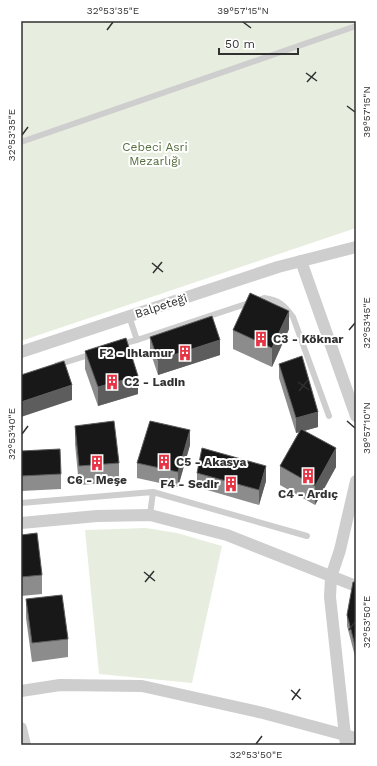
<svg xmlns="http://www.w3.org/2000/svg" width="377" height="766" font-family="'Work Sans',sans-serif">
	<rect width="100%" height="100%" fill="#fff"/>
	<g fill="#e7eedf">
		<polygon points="21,21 356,21 356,228 21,341"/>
		<polygon points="146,528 177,533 222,546 192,683 99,674 85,530"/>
	</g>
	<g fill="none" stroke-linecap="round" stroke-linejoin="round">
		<g stroke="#cecece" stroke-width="6">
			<polyline points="21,142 356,26"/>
			<path d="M137,340L264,298C279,300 284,305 293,317L329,416"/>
			<polyline points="121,344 137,340 129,316"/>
			<polyline points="57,365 92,354"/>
			<polyline points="153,492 307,536"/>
			<polyline points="21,503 153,492 150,515"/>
		</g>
		<g stroke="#cecece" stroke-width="12">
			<polyline points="301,261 356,416"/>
			<polyline points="21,352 278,267 356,247"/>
			<polyline points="21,523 97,516 150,515 227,535 356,586"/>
			<polyline points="21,691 60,685 142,686 263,713 356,738"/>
			<polyline points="21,728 25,745"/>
			<polyline points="346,745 330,597 331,577 340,550 356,481"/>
		</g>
	</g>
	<g fill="#8c8c8c">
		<polygon points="289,329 272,367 233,349 233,330"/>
		<polygon points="150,337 220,355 158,375 150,351"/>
		<polygon points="85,351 138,394 98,406 85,369"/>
		<polygon points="279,364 318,427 304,431 336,467 315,505 280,485 280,466 299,432 296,433 279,378"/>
		<polygon points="75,426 119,463 119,482 79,485 75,444"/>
		<polygon points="190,445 178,487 137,478 137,463"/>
		<polygon points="21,451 61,474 61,489 21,491"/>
		<polygon points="197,473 266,481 259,505 197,487"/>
		<polygon points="21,535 42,575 42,594 21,596"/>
		<polygon points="356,564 356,578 355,578"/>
		<polygon points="356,582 356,660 347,626 347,615"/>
		<polygon points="26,599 68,639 68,657 32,662 26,618"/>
	</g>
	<g fill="#5d5d5d">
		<polygon points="289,311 289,329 272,367 272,348"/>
		<polygon points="220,340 220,355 158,375 158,360"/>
		<polygon points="138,376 138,394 98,406 98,387"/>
		<polygon points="72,385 72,400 21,417 21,402"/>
		<polygon points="318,412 318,427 296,433 296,418"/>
		<polygon points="190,430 190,445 178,487 178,472"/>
		<polygon points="336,448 336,467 315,505 315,486"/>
		<polygon points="266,466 266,481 259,505 259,490"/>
	</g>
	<g fill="#181818" stroke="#5d5d5d">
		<polygon points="250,293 289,311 272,348 233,330"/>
		<polygon points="212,316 220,340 158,360 150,337"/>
		<polygon points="126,338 138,376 98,387 85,351"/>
		<polygon points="302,356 318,412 296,418 279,364"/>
		<polygon points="64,361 72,385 21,402 21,375"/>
		<polygon points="114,421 119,463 79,466 75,426"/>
		<polygon points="150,421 190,430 178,472 137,463"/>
		<polygon points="301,429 336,448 315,486 280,466"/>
		<polygon points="202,448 266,466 259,490 197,473"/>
		<polygon points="60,449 61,474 21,476 21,451"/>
		<polygon points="37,533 42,575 21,577 21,535"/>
		<polygon points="353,582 356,582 356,649 347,615"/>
		<polygon points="62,595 68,639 32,643 26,599"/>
	</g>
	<path fill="none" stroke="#313131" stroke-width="1.5" d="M243,22L251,28M107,30L113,22M306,73L317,81M307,82L316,72M347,106L355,112M22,135L28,127M152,263L163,272M153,273L162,262M349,330L355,323M298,382L309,390M299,391L308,380M347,421L355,428M22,434L28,426M144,572L155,581M145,582L154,571M349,630L355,622M291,690L301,699M292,700L300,689M256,744L262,736"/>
	<defs>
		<symbol id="building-bare" viewBox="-9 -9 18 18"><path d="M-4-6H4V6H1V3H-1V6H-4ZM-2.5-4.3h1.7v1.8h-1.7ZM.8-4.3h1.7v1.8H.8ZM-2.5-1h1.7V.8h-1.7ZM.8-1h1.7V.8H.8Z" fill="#e73445" stroke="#fff" stroke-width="2.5" paint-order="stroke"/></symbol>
	</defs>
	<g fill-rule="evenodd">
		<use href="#building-bare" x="250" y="328" width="22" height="22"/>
		<use href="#building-bare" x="174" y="342" width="22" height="22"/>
		<use href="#building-bare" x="101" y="371" width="22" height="22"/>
		<use href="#building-bare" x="153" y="451" width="22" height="22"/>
		<use href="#building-bare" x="86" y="452" width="22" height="22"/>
		<use href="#building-bare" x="297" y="465" width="22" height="22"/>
		<use href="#building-bare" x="220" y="473" width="22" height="22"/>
	</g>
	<g text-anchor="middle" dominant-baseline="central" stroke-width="4" stroke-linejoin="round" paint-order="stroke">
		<g font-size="12" fill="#556e3d" stroke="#fff">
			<text x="155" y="147">Cebeci Asri<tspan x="155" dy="14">Mezarlığı</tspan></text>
		</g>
		<g font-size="12" fill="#313131" stroke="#fff">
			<text transform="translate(161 306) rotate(-18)">Balpeteği</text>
		</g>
		<g font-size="12" font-weight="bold" fill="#313131" stroke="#fff" text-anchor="start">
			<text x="273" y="339">C3 - Köknar</text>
			<text x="173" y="353" text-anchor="end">F2 - Ihlamur</text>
			<text x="124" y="382">C2 - Ladin</text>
			<text x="176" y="462">C5 - Akasya</text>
			<text x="97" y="480" text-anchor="middle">C6 - Meşe</text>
			<text x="219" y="484" text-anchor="end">F4 - Sedir</text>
			<text x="308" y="494" text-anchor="middle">C4 - Ardıç</text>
		</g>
	</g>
	<rect width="377" height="766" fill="none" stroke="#ffffff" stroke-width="44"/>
	<path d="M219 48v6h79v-6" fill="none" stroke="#313131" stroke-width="2"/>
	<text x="225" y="48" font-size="12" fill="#313131" stroke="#ffffff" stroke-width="3" paint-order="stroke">50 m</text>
	<rect x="22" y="22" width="333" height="722" fill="none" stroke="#313131" stroke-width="1.5"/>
	<g font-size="10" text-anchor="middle" fill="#313131">
		<text x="113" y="14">32°53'35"E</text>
		<text x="243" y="14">39°57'15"N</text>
		<text transform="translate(366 112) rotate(-90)" y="4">39°57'15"N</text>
		<text transform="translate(11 135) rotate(-90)" y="4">32°53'35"E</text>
		<text transform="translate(366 323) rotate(-90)" y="4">32°53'45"E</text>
		<text transform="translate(366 428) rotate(-90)" y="4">39°57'10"N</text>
		<text transform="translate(11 434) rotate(-90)" y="4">32°53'40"E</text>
		<text transform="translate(366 622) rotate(-90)" y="4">32°53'50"E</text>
		<text x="256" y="758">32°53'50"E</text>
	</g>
</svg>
